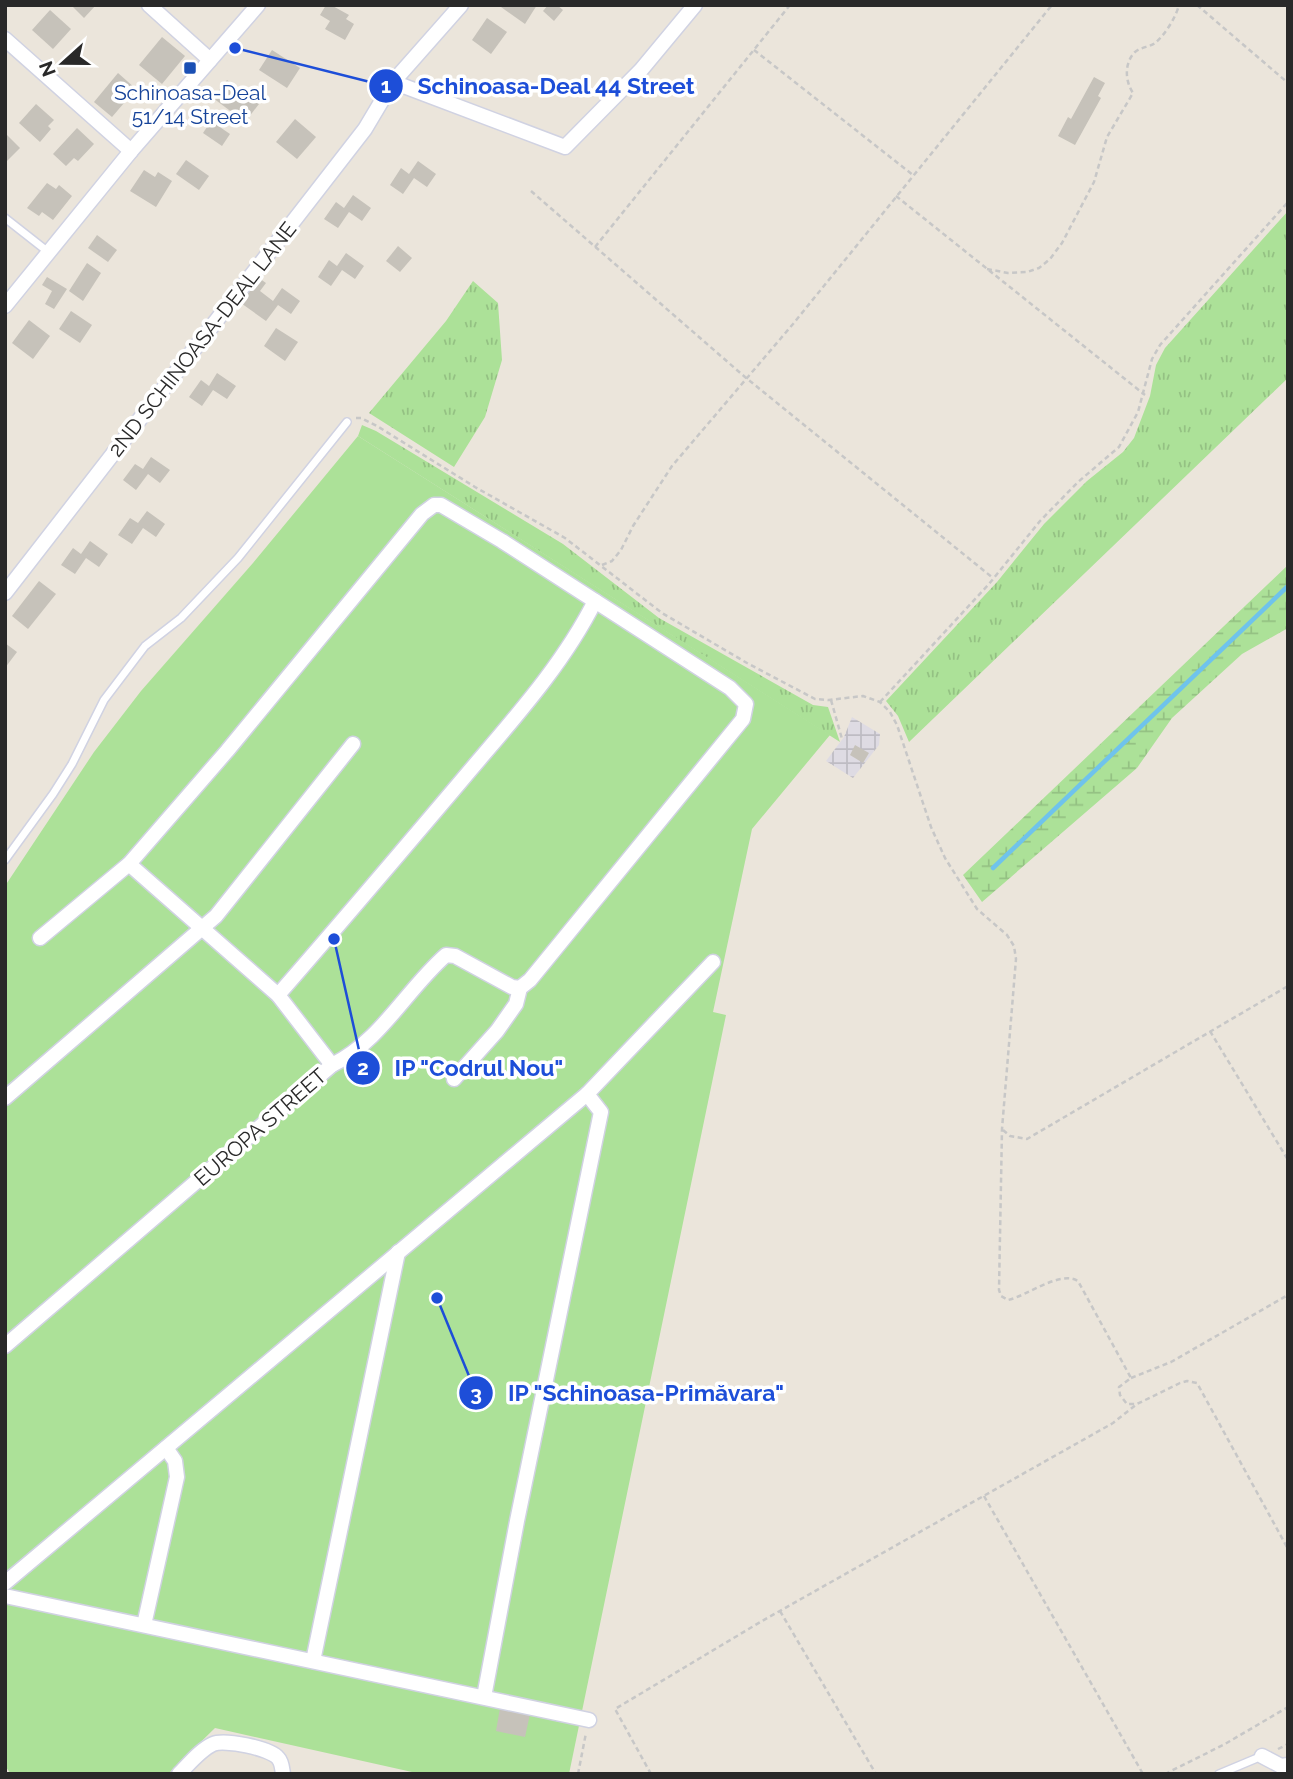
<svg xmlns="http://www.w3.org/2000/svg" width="1293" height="1779" font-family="Raleway,sans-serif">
	<defs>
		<pattern id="industrial-grid" width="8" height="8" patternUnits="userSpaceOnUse" patternTransform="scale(1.75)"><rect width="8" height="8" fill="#dedbe3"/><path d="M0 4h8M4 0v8" fill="none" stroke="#bebcc3"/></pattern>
		<pattern id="grass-tufts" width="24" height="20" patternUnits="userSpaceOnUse" patternTransform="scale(1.75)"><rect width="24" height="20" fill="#ace198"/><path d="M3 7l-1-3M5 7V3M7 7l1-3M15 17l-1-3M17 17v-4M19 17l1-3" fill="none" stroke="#94c183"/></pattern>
		<pattern id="wetland-marsh" width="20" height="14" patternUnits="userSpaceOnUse" patternTransform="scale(1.75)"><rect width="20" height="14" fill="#ace198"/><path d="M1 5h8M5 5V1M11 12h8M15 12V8" fill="none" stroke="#94c183"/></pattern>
	</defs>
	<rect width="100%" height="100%" fill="#ebe5db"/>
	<polygon fill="url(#industrial-grid)" points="852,717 880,734 879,745 853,778 826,761 844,737"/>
	<g fill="url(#grass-tufts)">
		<polygon points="1288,211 1288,378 909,742 898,716 886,701 997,582 1044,524 1087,481 1123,452 1134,438 1150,396 1156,365 1165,348"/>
		<polygon points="473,281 498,303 502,360 485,417 454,467 369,413 446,321"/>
		<polygon points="362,425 376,431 563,544 659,618 813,705 828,707 840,742 358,436"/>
	</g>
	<polygon fill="url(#wetland-marsh)" points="1288,565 1288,628 1242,654 1172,718 1137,768 982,902 963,875"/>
	<polygon fill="#ace198" points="358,436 830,735 752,829 713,1012 726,1015 569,1774 421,1774 215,1728 168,1774 11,1774 5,1766 5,886 94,752 141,691 253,563"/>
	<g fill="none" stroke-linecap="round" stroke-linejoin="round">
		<polyline stroke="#6fc3ec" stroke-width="4.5" points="993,868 1288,586"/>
	</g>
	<g fill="#c6c2ba">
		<polygon points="71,5 96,5 84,18"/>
		<polygon points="326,5 331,5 349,15 346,19 354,24 345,40 325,29 330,21 320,15"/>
		<polygon points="503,5 537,5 525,24 501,7"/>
		<polygon points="548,5 557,5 563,10 554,21 543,11"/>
		<polygon points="50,10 71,29 53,49 32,30"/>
		<polygon points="487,18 507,32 491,54 472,40"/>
		<polygon points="162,37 185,56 162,84 139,65"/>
		<polygon points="272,50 300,68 287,88 259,70"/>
		<polygon points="118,73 136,89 112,117 94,102"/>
		<polygon points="1094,77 1105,83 1098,96 1101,98 1075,145 1058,136 1068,117 1071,119"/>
		<polygon points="227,80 259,104 245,122 213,98"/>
		<polygon points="36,104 54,120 48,126 51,129 40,142 19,123"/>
		<polygon points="295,119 316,137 297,159 276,142"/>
		<polygon points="211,121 230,134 222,146 203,133"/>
		<polygon points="77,128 94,144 78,161 74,158 66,166 53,154"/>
		<polygon points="5,133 20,148 5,163"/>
		<polygon points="186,160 209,176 199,190 176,174"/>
		<polygon points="418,161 436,174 427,187 414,178 403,194 390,185 401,168 409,174"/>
		<polygon points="144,170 155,177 158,172 172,181 156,207 130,191"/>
		<polygon points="47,183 56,189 59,185 72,196 53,220 42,212 39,216 27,208"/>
		<polygon points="353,195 371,208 362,221 349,212 338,228 324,219 336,202 344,208"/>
		<polygon points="97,235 117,250 108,262 88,248"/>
		<polygon points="398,246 412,258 400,272 386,261"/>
		<polygon points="346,253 364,266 355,279 342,270 331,286 318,277 329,260 337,266"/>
		<polygon points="87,263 101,273 83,301 69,291"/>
		<polygon points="256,276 266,283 260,291 273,301 282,288 300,301 291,314 278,305 266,321 238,301"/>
		<polygon points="47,277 67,289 54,309 45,304 52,291 42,285"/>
		<polygon points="71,311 92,325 80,343 59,329"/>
		<polygon points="29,320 50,336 33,359 12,343"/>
		<polygon points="276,328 298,342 285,361 264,346"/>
		<polygon points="217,373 236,386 227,399 213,390 202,406 189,397 201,380 209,386"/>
		<polygon points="151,457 170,470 160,483 148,474 136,490 123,480 135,464 143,469"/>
		<polygon points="147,511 165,524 156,537 143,528 132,544 118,535 130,518 138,523"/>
		<polygon points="90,541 108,554 99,567 86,558 75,574 61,565 73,548 81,554"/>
		<polygon points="39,581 56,594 28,629 12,616"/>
		<polygon points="5,643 17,652 5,668"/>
		<polygon points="855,745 869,753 863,763 850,755"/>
		<polygon points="500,1708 530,1714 525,1737 496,1731"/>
	</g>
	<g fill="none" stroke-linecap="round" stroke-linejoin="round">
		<defs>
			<g id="service">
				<polyline points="5,218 47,251"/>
				<polyline points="5,860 53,794 72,764 104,700 145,646 181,618 238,558 347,422"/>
				<polyline points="1219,1774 1262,1756"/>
			</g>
			<g id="minor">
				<polyline points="149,5 210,60"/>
				<polyline points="5,39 131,151"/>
				<polyline points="393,82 565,147 641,70 695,5"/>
				<polyline points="5,306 131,151 258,5"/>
				<polyline points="5,593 365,129 393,82 461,5"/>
				<polyline points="129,864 278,995 332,1065"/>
				<path d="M40,938L129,864L227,751L422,514L434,505H441L502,541L595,601C562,667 509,724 462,780C401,852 340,924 278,995"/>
				<polyline points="454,1079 497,1031 516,1004 520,988 530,980 743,719 746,704 730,688 595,601"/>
				<polyline points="5,1098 216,916 353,744"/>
				<path d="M5,1346L332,1065C381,1041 406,990 446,955L455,956L512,987L520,988"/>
				<polyline points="5,1583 587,1094 713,962"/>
				<polyline points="5,1596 589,1720"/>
				<polyline points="144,1625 177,1477 175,1461 166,1448"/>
				<polyline points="313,1661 398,1252"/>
				<polyline points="484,1697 517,1521 601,1112 587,1094"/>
				<polyline points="1262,1756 1281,1766 1288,1765"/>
				<path d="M179,1774C189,1764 200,1750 213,1744C224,1739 270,1748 278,1758C282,1762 282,1768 283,1774"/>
			</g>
		</defs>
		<use href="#service" stroke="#d0d2e2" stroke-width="10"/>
		<use href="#minor" stroke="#d0d2e2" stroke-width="17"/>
		<g stroke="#c7c7c7" stroke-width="2.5" stroke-dasharray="5 3.5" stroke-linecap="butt">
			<polyline points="1197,5 1288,83"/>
			<polyline points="754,50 913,175"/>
			<polyline points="531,191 745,377 993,578"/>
			<polyline points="896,196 1145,395"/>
			<polyline points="595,247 790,5"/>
			<path d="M987,269L1008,273L1027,272L1039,268L1050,259L1062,243L1094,182L1107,137L1133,93C1125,81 1124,63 1135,52C1141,47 1150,47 1155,43C1165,35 1176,17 1179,5"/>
			<path d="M356,418H361L377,426L475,487L565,538L662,613L747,663L815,699L829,700L863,696L880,702L890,712L897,725L931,827L945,858L977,909L1007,935L1014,946L1016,959L1002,1129L999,1290L1001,1296L1008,1300C1027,1296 1060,1270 1078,1281L1131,1378L1119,1387L1120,1395L1127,1404H1137L1180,1383L1187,1381L1197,1383L1288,1549"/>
			<polyline points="602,565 612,561 621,550 633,526 672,466 793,324 1052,5"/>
			<polyline points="831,700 842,739"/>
			<polyline points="880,702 989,584 1040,521 1078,482 1119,447 1138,412 1152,359 1160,345 1288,202"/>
			<polyline points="1210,1031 1288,1160"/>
			<polyline points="1003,1130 1010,1136 1027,1139 1288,986"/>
			<polyline points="1131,1378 1171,1362 1288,1295"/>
			<polyline points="984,1496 1143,1774"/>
			<polyline points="780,1611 876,1774"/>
			<polyline points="1278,1749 1288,1744"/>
			<polyline points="578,1774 586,1733"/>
			<polyline points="651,1774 615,1709 762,1621 1113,1423 1137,1404"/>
			<polyline points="1165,1774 1225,1744 1288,1707"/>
		</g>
		<use href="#service" stroke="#fff" stroke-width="7"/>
		<use href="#minor" stroke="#fff" stroke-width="14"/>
	</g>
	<rect fill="#1a4fb4" stroke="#fff" stroke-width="2.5" x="183" y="61" width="14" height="14" rx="3.5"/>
	<g text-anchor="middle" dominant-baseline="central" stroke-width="7" stroke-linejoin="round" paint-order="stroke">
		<g font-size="21" fill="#164399" stroke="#fff">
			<text x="190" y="92">Schinoasa-Deal<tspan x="190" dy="24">51/14 Street</tspan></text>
		</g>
		<g font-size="21" fill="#292929" stroke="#fff">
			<text transform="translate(202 339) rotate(-52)">2ND SCHINOASA-DEAL LANE</text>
			<text transform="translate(260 1127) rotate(-41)">EUROPA STREET</text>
		</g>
	</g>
	<path fill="none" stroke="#1d4ed8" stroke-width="2.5" d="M235 48L386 86M334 939L363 1068M437 1298L476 1393"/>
	<g fill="#1d4ed8" stroke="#fff" stroke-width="2.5">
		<circle cx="235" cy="48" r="7"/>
		<circle cx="334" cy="939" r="7"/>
		<circle cx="437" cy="1298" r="7"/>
		<circle cx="386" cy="86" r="18"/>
		<circle cx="363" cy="1068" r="18"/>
		<circle cx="476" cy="1393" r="18"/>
	</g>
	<g font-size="21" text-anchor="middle" font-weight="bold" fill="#fff">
		<text x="386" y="93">1</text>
		<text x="363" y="1075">2</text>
		<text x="476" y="1401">3</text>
	</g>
	<g font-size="23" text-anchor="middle" font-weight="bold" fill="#1d4ed8" stroke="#fff" stroke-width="7" stroke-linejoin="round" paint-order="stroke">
		<text x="556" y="94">Schinoasa-Deal 44 Street</text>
		<text x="479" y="1076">IP "Codrul Nou"</text>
		<text x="646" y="1401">IP "Schinoasa-Primăvara"</text>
	</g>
	<rect width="1293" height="1779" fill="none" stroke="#292929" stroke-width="14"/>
	<g transform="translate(63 63) rotate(249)" stroke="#ffffff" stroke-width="5" paint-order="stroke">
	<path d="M0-5L12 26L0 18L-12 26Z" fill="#292929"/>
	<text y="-10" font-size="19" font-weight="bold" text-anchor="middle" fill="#292929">N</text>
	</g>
</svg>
